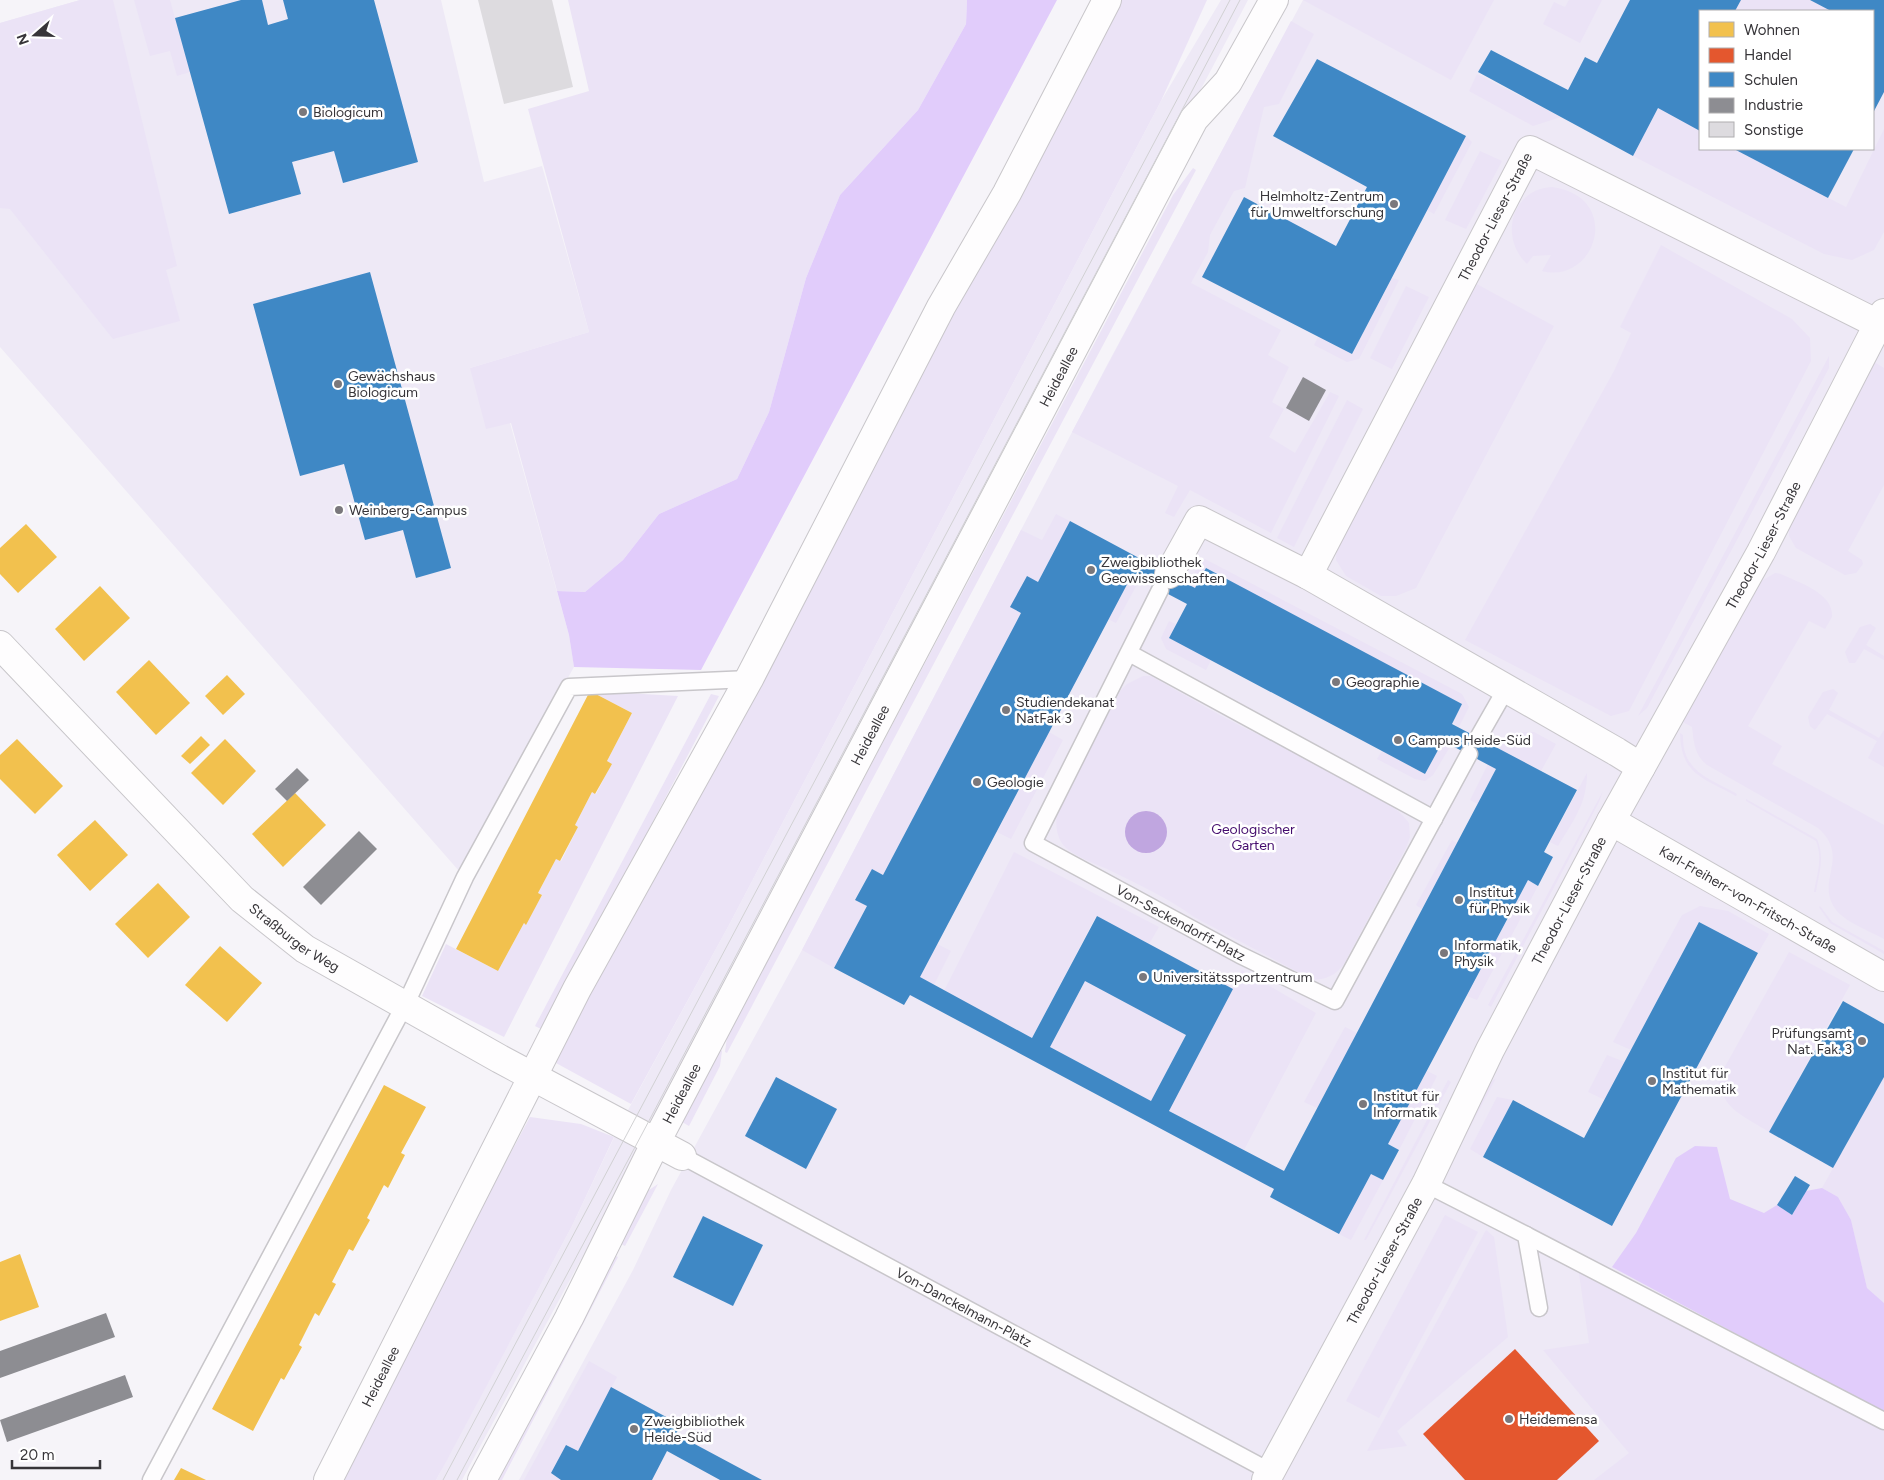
<svg xmlns="http://www.w3.org/2000/svg" width="1884" height="1480" font-family="Figtree,sans-serif">
	<rect width="100%" height="100%" fill="#f6f4f9"/>
	<g fill="#eee9f6" fill-rule="evenodd">
		<polygon points="80,0 441,0 484,182 542,166 589,332 470,368 510,423 569,635 574,667 459,871 0,347 0,23"/>
		<polygon points="1221,0 1248,0 647,1137 462,1480 436,1480 572,1226 621,1123 729,925 1161,101"/>
		<path d="M1303,0H1884V1480H519L633,1270L671,1190L802,950L1106,367ZM1700,11H1873V149H1700Z"/>
	</g>
	<g fill="#ebe3f6">
		<polygon points="80,0 113,0 177,266 166,270 180,321 113,339 10,209 0,208 0,23"/>
		<polygon points="134,0 170,0 190,72 177,76 170,51 150,56"/>
		<polygon points="568,0 967,0 966,24 918,110 840,195 806,278 769,412 737,479 659,514 623,560 585,592 557,591 511,423 486,429 470,368 589,332 528,109 589,91"/>
		<polygon points="1113,0 1207,0 1161,101 729,925 631,1104 556,1063 559,1045"/>
		<polygon points="1303,0 1494,0 1451,80"/>
		<polygon points="1569,0 1602,0 1580,43 1543,24 1554,2 1565,7"/>
		<polygon points="1741,0 1810,0 1831,11 1735,11"/>
		<polygon points="1291,21 1314,34 1279,104 1264,107 1245,188 1234,191 1210,235 1208,252 1191,283 1281,330 1268,355 1289,367 1272,402 1284,409 1269,437 1295,453 1330,392 1339,396 1271,533 1190,490 1174,517 1165,513 1178,486 1072,432"/>
		<polygon points="1477,74 1561,117 1533,126 1469,91"/>
		<polygon points="1658,108 1700,131 1700,149 1734,149 1846,207 1884,129 1884,232 1874,250 1852,260 1824,254 1633,156"/>
		<polygon points="1466,136 1472,142 1434,214 1427,210"/>
		<polygon points="1480,151 1502,161 1466,229 1445,220"/>
		<polygon points="1193,168 1196,170 727,1053 725,1052 727,1037 1173,195"/>
		<path d="M1552,187C1624,197 1596,285 1542,271L1551,255L1533,256L1527,264C1499,238 1511,189 1552,187Z"/>
		<polygon points="1661,245 1792,319 1810,338 1811,361 1629,711 1611,716 1465,640 1614,371 1631,333 1620,327"/>
		<polygon points="1392,278 1399,280 1359,359 1347,362 1314,345 1318,337 1352,354"/>
		<polygon points="1473,282 1554,326 1416,588 1396,596 1381,596 1346,576 1336,560 1337,541"/>
		<polygon points="1406,286 1429,297 1392,369 1370,358"/>
		<polygon points="1829,356 1829,368 1647,708 1638,716"/>
		<polygon points="1874,362 1884,368 1884,485 1848,551 1862,560 1863,564 1856,573 1845,575 1796,548 1789,536 1789,521"/>
		<polygon points="1347,400 1363,409 1294,547 1277,538"/>
		<polygon points="1056,514 1070,521 1038,582 1011,607 1021,613 883,875 871,870 855,899 867,906 834,968 802,950 1021,530 1042,540"/>
		<polygon points="1205,559 1462,694 1469,707 1459,727 1206,568 1195,588 1188,584 1201,561"/>
		<path d="M1775,573L1781,574C1799,583 1834,593 1832,617L1825,629L1809,621L1748,726L1782,746L1772,764L1884,825V939C1870,931 1847,923 1837,911C1813,882 1852,858 1818,828L1707,765C1694,754 1694,743 1692,727L1683,722L1758,583Z"/>
		<polygon points="1132,575 1140,579 1116,623 1108,619"/>
		<polygon points="1169,621 1176,624 1169,638 1211,660 1206,670 1166,649 1161,638"/>
		<polygon points="1870,624 1876,628 1866,645 1884,656 1884,660 1864,649 1855,663 1849,663 1845,652 1860,627"/>
		<path d="M1143,676H1151C1189,697 1227,721 1266,738C1303,754 1387,792 1409,823L1410,837L1406,848L1344,964C1336,975 1327,979 1313,980L1194,917C1167,897 1137,884 1107,869C1093,863 1077,857 1066,848C1055,837 1055,822 1058,808L1121,690L1127,684Z"/>
		<polygon points="1833,689 1838,693 1829,710 1879,738 1884,730 1884,767 1868,758 1877,741 1827,714 1815,730 1810,726 1808,717 1823,692"/>
		<polygon points="590,691 678,696 504,1037 422,996 446,944 498,971 524,923 526,924 542,895 538,893 556,859 561,861 578,827 575,825 592,792 596,794 611,764 607,761 632,713"/>
		<polygon points="711,694 719,696 543,1030 535,1026"/>
		<polygon points="1049,732 1063,740 1011,839 997,832"/>
		<polygon points="1523,732 1534,732 1556,744 1541,771 1499,749 1510,734"/>
		<path d="M1680,733L1683,735C1682,772 1709,778 1737,794L1736,796C1704,778 1681,775 1680,733Z"/>
		<polygon points="1443,741 1451,745 1433,775 1425,781 1415,779 1377,759 1382,751 1425,774"/>
		<polygon points="1488,764 1496,769 1478,804 1470,800"/>
		<path d="M1587,773C1587,804 1573,821 1558,846L1550,842Z"/>
		<polygon points="1603,791 1599,802 1491,1007 1488,1005"/>
		<path d="M1746,799L1817,839C1825,858 1819,872 1816,892H1814C1817,874 1823,859 1816,841L1746,801Z"/>
		<polygon points="1452,840 1457,843 1422,909 1416,905"/>
		<polygon points="1014,852 1159,927 1149,944 1096,916 1032,1038 944,991"/>
		<polygon points="1528,880 1538,886 1477,1000 1467,996"/>
		<polygon points="1700,906 1728,911 1769,934 1758,953 1699,922 1631,1050 1613,1042 1682,915"/>
		<polygon points="1820,906 1832,922 1884,951 1884,954 1830,923 1819,907"/>
		<polygon points="937,944 951,951 934,985 920,977"/>
		<path d="M1789,952L1850,985L1769,1132C1744,1116 1723,1110 1718,1079Z"/>
		<polygon points="1242,970 1316,1013 1244,1150 1169,1111"/>
		<polygon points="1085,981 1186,1035 1151,1101 1050,1047"/>
		<polygon points="1345,1027 1357,1033 1317,1108 1304,1102"/>
		<polygon points="720,1049 722,1051 720,1066 689,1126 682,1122"/>
		<polygon points="1607,1055 1625,1062 1605,1100 1588,1092"/>
		<polygon points="1427,1071 1437,1076 1399,1150 1388,1144"/>
		<polygon points="1884,1077 1884,1303 1867,1288 1851,1220 1838,1197 1822,1188"/>
		<polygon points="1496,1078 1443,1179 1441,1178 1491,1082"/>
		<polygon points="1448,1080 1451,1082 1366,1240 1364,1240"/>
		<polygon points="1497,1097 1513,1100 1483,1157 1470,1149"/>
		<polygon points="530,1117 581,1124 614,1137 572,1226 446,1462 436,1480 335,1480"/>
		<polygon points="1371,1174 1383,1180 1351,1240 1339,1234"/>
		<polygon points="658,1184 625,1246 617,1242 646,1192"/>
		<polygon points="1445,1215 1478,1232 1379,1418 1346,1401"/>
		<polygon points="1486,1230 1494,1237 1508,1337 1397,1431 1407,1446 1367,1451"/>
		<polygon points="612,1254 618,1257 502,1480 494,1480"/>
		<polygon points="1578,1267 1884,1429 1884,1480 1594,1480 1629,1453 1543,1350 1589,1343"/>
		<polygon points="589,1361 617,1377 578,1451 566,1445 551,1473 561,1480 524,1480"/>
	</g>
	<g fill="#e1ccfb">
		<polygon points="967,0 1057,0 701,670 574,667 569,635 557,591 585,592 623,560 659,514 737,479 769,412 806,278 840,195 918,110 966,24"/>
		<polygon points="1695,1146 1717,1147 1730,1199 1764,1213 1777,1205 1792,1215 1806,1191 1822,1188 1838,1197 1851,1220 1867,1288 1884,1303 1884,1413 1612,1267 1636,1233 1676,1158"/>
	</g>
	<circle fill="#c0a6e0" cx="1146" cy="832" r="21"/>
	<g fill="#f2c14e">
		<polygon points="26,524 57,557 18,593 0,574 0,548"/>
		<polygon points="100,586 130,618 84,661 55,629"/>
		<polygon points="149,660 190,703 156,735 116,692"/>
		<polygon points="227,675 245,694 223,715 205,696"/>
		<polygon points="590,691 632,713 607,761 612,764 595,794 592,792 575,825 578,827 560,861 556,859 538,893 542,895 526,925 524,923 498,971 456,949"/>
		<polygon points="201,736 210,745 190,764 181,756"/>
		<polygon points="17,739 63,786 35,814 0,779 0,755"/>
		<polygon points="225,739 256,771 223,805 191,773"/>
		<polygon points="295,793 326,825 283,867 252,834"/>
		<polygon points="95,820 128,855 90,891 57,855"/>
		<polygon points="158,883 190,917 148,958 115,924"/>
		<polygon points="220,946 262,983 227,1022 185,985"/>
		<polygon points="384,1085 426,1107 401,1153 405,1155 388,1188 384,1185 367,1218 370,1220 361,1236 353,1251 349,1249 332,1282 336,1284 319,1316 315,1313 299,1345 302,1347 284,1380 281,1378 253,1431 212,1409"/>
		<polygon points="20,1254 39,1307 0,1321 0,1262"/>
		<polygon points="181,1468 206,1480 174,1480"/>
	</g>
	<polygon fill="#e4572e" points="1515,1349 1599,1441 1557,1480 1465,1480 1423,1434"/>
	<g fill="#3f88c5" fill-rule="evenodd">
		<polygon points="241,0 262,0 268,25 288,19 283,0 374,0 418,162 343,183 334,151 292,162 301,194 229,214 175,18"/>
		<polygon points="1630,0 1741,0 1735,11 1700,11 1700,131 1658,108 1633,156 1478,72 1491,50 1568,90 1585,57 1597,63"/>
		<polygon points="1810,0 1884,0 1884,92 1873,113 1873,11 1831,11"/>
		<polygon points="1317,59 1466,136 1352,354 1202,277 1244,197 1336,246 1367,187 1273,136"/>
		<polygon points="1734,149 1854,149 1828,198"/>
		<polygon points="370,272 451,568 416,578 403,530 365,540 344,464 300,476 253,304"/>
		<path d="M1070,521L1195,588L1206,568L1462,704L1452,724L1577,790L1544,852L1553,857L1538,886L1528,880L1388,1144L1399,1150L1383,1180L1371,1174L1339,1234L1270,1197L1274,1189L910,995L904,1005L834,968L867,906L855,900L872,869L883,875L1021,613L1010,607L1027,576L1038,582ZM1132,575L1187,604L1169,638L1382,751L1425,774L1443,741L1496,769L1284,1171L1169,1111L1233,989L1097,916L1032,1038L920,977ZM1085,981L1186,1035L1151,1101L1050,1047Z"/>
		<polygon points="1699,922 1758,953 1612,1226 1483,1157 1513,1100 1584,1138"/>
		<polygon points="1843,1001 1884,1024 1884,1077 1833,1168 1769,1132"/>
		<polygon points="776,1077 837,1109 806,1169 745,1136"/>
		<polygon points="1795,1176 1810,1185 1792,1215 1777,1205"/>
		<polygon points="703,1216 763,1245 733,1306 673,1277"/>
		<polygon points="611,1387 681,1425 676,1434 762,1480 720,1480 667,1451 652,1480 561,1480 551,1473 566,1445 578,1451"/>
	</g>
	<g fill="#8d8d92">
		<polygon points="1303,377 1326,390 1309,421 1286,408"/>
		<polygon points="297,768 309,780 287,801 275,789"/>
		<polygon points="359,831 377,849 321,905 303,887"/>
		<polygon points="106,1313 115,1337 0,1378 0,1351"/>
		<polygon points="125,1375 133,1397 7,1442 0,1420"/>
	</g>
	<polygon fill="#dddbdf" points="478,0 552,0 573,87 504,104"/>
	<g fill="none" stroke-linecap="round" stroke-linejoin="round">
		<defs>
			<g id="service">
				<path id="s1" d="M1160,590L1033,843L1240,955L1335,1001L1469,754"/>
				<polyline points="1129,653 1434,819"/>
				<polyline points="1478,738 1506,689"/>
				<path id="s2" d="M682,1156L1271,1472"/>
				<polyline points="1426,1184 1526,1235 1539,1308"/>
				<polyline points="1526,1235 1884,1421"/>
				<polyline points="151,1480 410,995 465,877 569,687 749,679"/>
			</g>
			<g id="minor">
				<polyline points="1169,574 1199,520 1308,575 1617,752 1641,767"/>
				<path id="s3" d="M1308,575L1530,150L1878,324"/>
				<path id="s4" d="M0,645L242,899L305,949L500,1059L682,1156"/>
				<path id="s5" d="M1611,821L1884,977"/>
				<path id="s6" d="M1266,1480L1426,1184L1490,1050L1611,821L1761,552L1884,313"/>
			</g>
			<g id="secondary">
				<path id="s7" d="M328,1480L577,989L749,679L941,307L1007,193L1107,0"/>
				<path id="s8" d="M482,1480L569,1318L656,1142L1194,119L1228,82L1274,0"/>
			</g>
		</defs>
		<use href="#service" stroke="#c8c6ca" stroke-width="19"/>
		<use href="#minor" stroke="#c8c6ca" stroke-width="30"/>
		<use href="#secondary" stroke="#c8c6ca" stroke-width="30"/>
		<use href="#service" stroke="#fefdfe" stroke-width="16"/>
		<use href="#minor" stroke="#fefdfe" stroke-width="28"/>
		<use href="#secondary" stroke="#fefdfe" stroke-width="28"/>
		<g stroke="#d1d1d3" stroke-width="1">
			<polyline points="443,1480 1230,0"/>
			<polyline points="457,1480 642,1134 1240,0"/>
		</g>
	</g>
	<g fill="#7a787c" stroke="#fff" stroke-width="2">
		<circle cx="303" cy="112" r="5"/>
		<circle cx="1394" cy="204" r="5"/>
		<circle cx="338" cy="384" r="5"/>
		<circle cx="339" cy="510" r="5"/>
		<circle cx="1091" cy="570" r="5"/>
		<circle cx="1336" cy="682" r="5"/>
		<circle cx="1006" cy="710" r="5"/>
		<circle cx="1398" cy="740" r="5"/>
		<circle cx="977" cy="782" r="5"/>
		<circle cx="1459" cy="900" r="5"/>
		<circle cx="1444" cy="953" r="5"/>
		<circle cx="1143" cy="977" r="5"/>
		<circle cx="1862" cy="1041" r="5"/>
		<circle cx="1652" cy="1081" r="5"/>
		<circle cx="1363" cy="1104" r="5"/>
		<circle cx="1509" cy="1419" r="5"/>
		<circle cx="634" cy="1429" r="5"/>
	</g>
	<g text-anchor="middle" dominant-baseline="central" stroke-width="5" stroke-linejoin="round" paint-order="stroke">
		<g font-size="14" fill="#373539" stroke="#fff" text-anchor="start">
			<text x="313" y="112">Biologicum</text>
			<text x="1384" y="196" text-anchor="end">Helmholtz-Zentrum<tspan x="1384" dy="16">für Umweltforschung</tspan></text>
			<text x="348" y="376">Gewächshaus<tspan x="348" dy="16">Biologicum</tspan></text>
			<text x="349" y="510">Weinberg-Campus</text>
			<text x="1101" y="562">Zweigbibliothek<tspan x="1101" dy="16">Geowissenschaften</tspan></text>
			<text x="1346" y="682">Geographie</text>
			<text x="1016" y="702">Studiendekanat<tspan x="1016" dy="16">NatFak 3</tspan></text>
			<text x="1408" y="740">Campus Heide-Süd</text>
			<text x="987" y="782">Geologie</text>
			<text x="1469" y="892">Institut<tspan x="1469" dy="16">für Physik</tspan></text>
			<text x="1454" y="945">Informatik,<tspan x="1454" dy="16">Physik</tspan></text>
			<text x="1153" y="977">Universitätssportzentrum</text>
			<text x="1852" y="1033" text-anchor="end">Prüfungsamt<tspan x="1852" dy="16">Nat. Fak. 3</tspan></text>
			<text x="1662" y="1073">Institut für<tspan x="1662" dy="16">Mathematik</tspan></text>
			<text x="1373" y="1096">Institut für<tspan x="1373" dy="16">Informatik</tspan></text>
			<text x="1519" y="1419">Heidemensa</text>
			<text x="644" y="1421">Zweigbibliothek<tspan x="644" dy="16">Heide-Süd</tspan></text>
		</g>
		<g font-size="14" fill="#373539" stroke="#fff">
			<text stroke="none"><textPath href="#s3" startOffset="404">Theodor-Lieser-Straße</textPath></text>
			<text stroke="none"><textPath href="#s8" startOffset="1245">Heideallee</textPath></text>
			<text stroke="none"><textPath href="#s6" startOffset="1059">Theodor-Lieser-Straße</textPath></text>
			<text stroke="none"><textPath href="#s8" startOffset="840">Heideallee</textPath></text>
			<text stroke="none"><textPath href="#s5" startOffset="158">Karl-Freiherr-von-Fritsch-Straße</textPath></text>
			<text stroke="none"><textPath href="#s6" startOffset="654">Theodor-Lieser-Straße</textPath></text>
			<text stroke="none"><textPath href="#s1" startOffset="451">Von-Seckendorff-Platz</textPath></text>
			<text stroke="none"><textPath href="#s4" startOffset="416">Straßburger Weg</textPath></text>
			<text stroke="none"><textPath href="#s8" startOffset="435">Heideallee</textPath></text>
			<text stroke="none"><textPath href="#s6" startOffset="249">Theodor-Lieser-Straße</textPath></text>
			<text stroke="none"><textPath href="#s2" startOffset="320">Von-Danckelmann-Platz</textPath></text>
			<text stroke="none"><textPath href="#s7" startOffset="116">Heideallee</textPath></text>
		</g>
		<g font-size="14" fill="#440c6d" stroke="#fff">
			<text x="1253" y="829">Geologischer<tspan x="1253" dy="16">Garten</tspan></text>
		</g>
	</g>
	<rect x="1699" y="10" width="175" height="140" fill="#ffffff" stroke="#afaeb0"/>
	<rect x="1709" y="22" width="25" height="15" fill="#f2c14e" stroke="#afaeb0"/>
	<text x="1744" y="35" font-size="15" fill="#373539">Wohnen</text>
	<rect x="1709" y="48" width="25" height="15" fill="#e4572e" stroke="#afaeb0"/>
	<text x="1744" y="60" font-size="15" fill="#373539">Handel</text>
	<rect x="1709" y="72" width="25" height="15" fill="#3f88c5" stroke="#afaeb0"/>
	<text x="1744" y="85" font-size="15" fill="#373539">Schulen</text>
	<rect x="1709" y="98" width="25" height="15" fill="#8d8d92" stroke="#afaeb0"/>
	<text x="1744" y="110" font-size="15" fill="#373539">Industrie</text>
	<rect x="1709" y="122" width="25" height="15" fill="#dddbdf" stroke="#afaeb0"/>
	<text x="1744" y="135" font-size="15" fill="#373539">Sonstige</text>
	<g transform="translate(35 35) rotate(250)" stroke="#ffffff" stroke-width="4" paint-order="stroke">
	<path d="M0-4L9 19L0 12L-9 19Z" fill="#373539"/>
	<text y="-8" font-size="14" font-weight="bold" text-anchor="middle" fill="#373539">N</text>
	</g>
	<path d="M12 1460v8h88v-8" fill="none" stroke="#373539" stroke-width="2.5"/>
	<text x="20" y="1460" font-size="15" fill="#373539" stroke="#ffffff" stroke-width="4" paint-order="stroke">20 m</text>
</svg>
